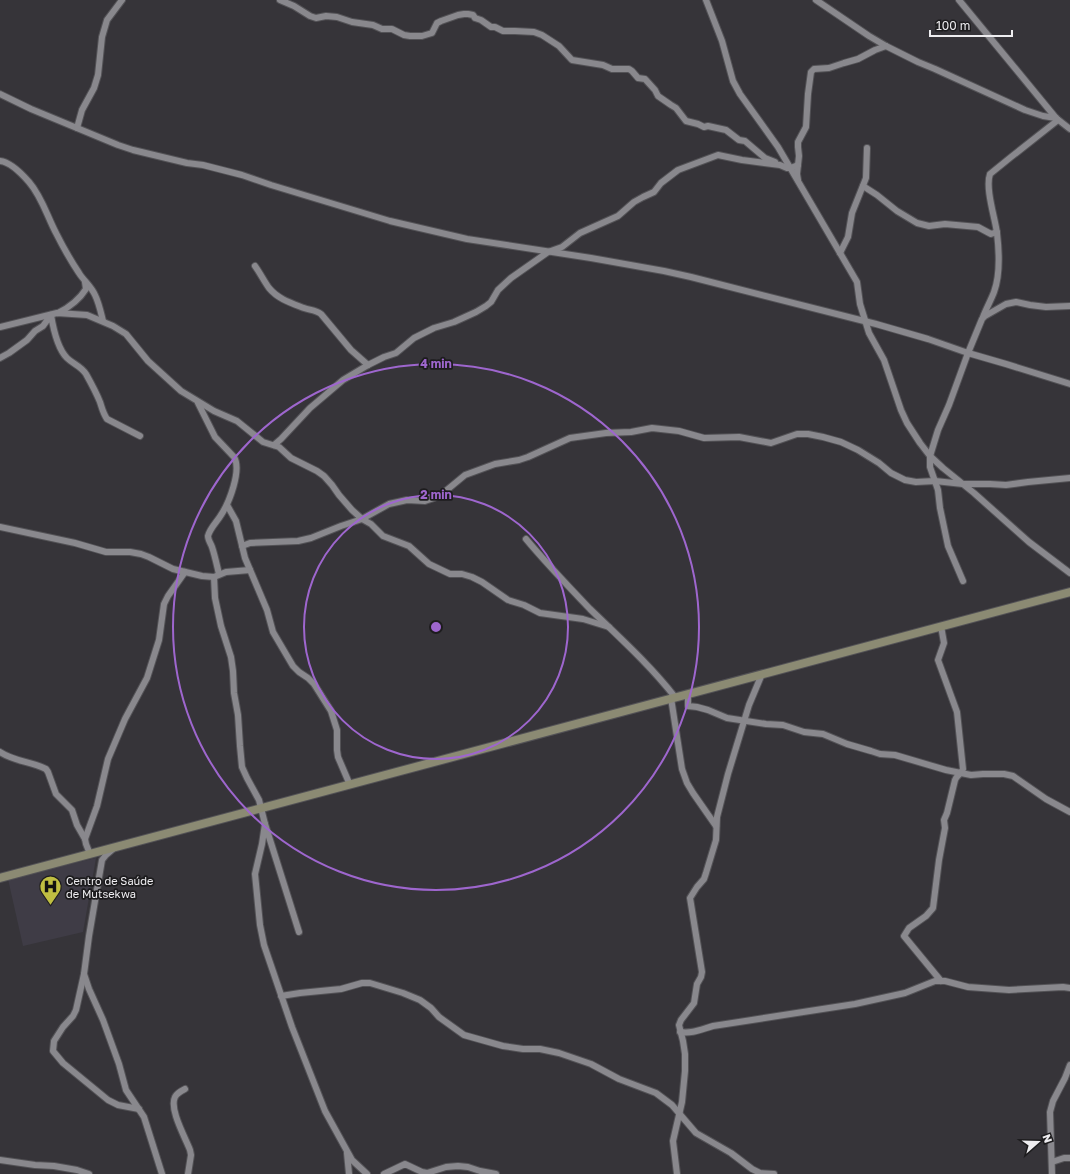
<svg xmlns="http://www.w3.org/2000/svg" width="1070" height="1174" font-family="'Golos Text',sans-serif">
	<rect width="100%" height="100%" fill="#363439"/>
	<polygon fill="#3f3c46" points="96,858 83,932 23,946 8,879"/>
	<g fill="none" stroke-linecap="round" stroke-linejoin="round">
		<defs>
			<g id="street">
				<polyline points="280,0 294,6 310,16 316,18 326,16 337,17 352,22 373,25 382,29 392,29 404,35 410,36 422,36 432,33 437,23 441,21 458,15 464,14 468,14 473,15 475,18 481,20 491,27 495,27 503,31 515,31 534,32 542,35 559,46 572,60 603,65 612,69 629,69 632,71 638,78 645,79 655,90 658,96 671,105 676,108 686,121 698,124 704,127 708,126 726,130 739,140 745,141 765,158 775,162"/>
				<polyline points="706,0 722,41 733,81 740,94 778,147 857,282 860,304 869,333 884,360 901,410 907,423 920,443 930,456 943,468 974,493 1029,542 1070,573"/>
				<polyline points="816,0 869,36 886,46 918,62 935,69 1025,110 1043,116 1056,118"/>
				<polyline points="959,0 1056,118 1070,129"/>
				<polyline points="0,94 31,109 118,145 133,150 187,163 203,165 242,175 271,185 390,221 467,239 591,258 664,271 691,277 876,324 928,339 968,353 1006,364 1070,384"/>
				<polyline points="77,128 82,110 94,88 98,75 102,37 107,20 122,0"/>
				<path d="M0,161C11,162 22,174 29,182C42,197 47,216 56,233C63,247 71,261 79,273C84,281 91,286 95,295C99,303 101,313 103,321"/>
				<polyline points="798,180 797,174 799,156 798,147 798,142 806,127 808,94 811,72 814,69 829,68 844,63 858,59 875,50 886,46"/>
				<polyline points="863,186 877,195 897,211 917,223 929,226 945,224 978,227 991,234 997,232"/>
				<polyline points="840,253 848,237 852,213 866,178 867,148"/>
				<path d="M255,266C260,273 264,281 269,288C278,299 291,303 304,308C309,310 316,310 321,314L351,350L368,365"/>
				<path d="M58,313C70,307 79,300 86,289L85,282"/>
				<path d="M983,317C986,309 991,300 994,292C1000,276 999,250 997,233C995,218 985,188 990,174L1011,157L1058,120"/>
				<polyline points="0,327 57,313 87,315 113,326 126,334 148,361 181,391 214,411 237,421 263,442 279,447 291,458 317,471 324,476 332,485 339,495 352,510 362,519 371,524 383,536 409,546 429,564 450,574 462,574 472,577 482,582 508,600 524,605 540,613 583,619 609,627"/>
				<path d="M0,358L9,353L27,340L35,331L43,326L51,315C53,327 58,349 67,358C73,364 81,366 86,374C91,383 96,392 100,402C102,408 103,413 107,419L140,436"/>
				<path d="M198,403L215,437L234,457C242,470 229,503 221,515C217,522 210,528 208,536C208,540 211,544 212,547C215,556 217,566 219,574"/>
				<polyline points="274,445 281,439 310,408 343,380 368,365 384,357 396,353 414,338 434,328 454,322 476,312 486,306 491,302 498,290 511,278 548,252 562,247 580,233 618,216 634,202 643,197 654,192 661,183 678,170 718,155 742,160 780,165 787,168 791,168 798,165"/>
				<polyline points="227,505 236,521 245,558 267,610 273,632 293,666 299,672 308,678 314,684 331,711 337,730 337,750 338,757 350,785"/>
				<polyline points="0,527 75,543 106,552 130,552 141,554 149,557 173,569 202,576 214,577 226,572 250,570"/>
				<path d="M526,539C546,563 568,586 590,609C620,638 649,664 675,697"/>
				<polyline points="242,546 250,543 298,541 311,538 341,526 362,519 389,504 407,500 425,501 434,498 442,494 465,475 495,464 519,460 528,457 570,438 606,433 631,432 652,428 679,431 704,438 739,437 771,443 797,434 808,434 823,437 841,442 858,450 879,463 891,473 905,480 916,482 935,481 963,484 990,484 1006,485 1028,482 1070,478"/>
				<polyline points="214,577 215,598 221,626 231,657 233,671 234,693 238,715 240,746 242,767 247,778 259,800 265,824 299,932"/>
				<polyline points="963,581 948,546 940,508 938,490 930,467 930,456 938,430 949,405 968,353 982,319 985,316 1006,304 1016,302 1030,305 1046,307 1070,306"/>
				<path d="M941,626L944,643L938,660L957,712L963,769C962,773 957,775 955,780L947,813L944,820L945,828L939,860L933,908L926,916L909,928L904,936L941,981"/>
				<polyline points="688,694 688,706 697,707 708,710 727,718 766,724 783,725 804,732 823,734 847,744 871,751 880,754 895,755 946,770 971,775 983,774 1004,774 1013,776 1046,799 1070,812"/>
				<polyline points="671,698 682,769 687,783 693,793 716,826"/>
				<path d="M0,752C15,762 31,761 46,769L48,772L56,794L72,810L77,825L85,839"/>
				<polyline points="265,824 262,844 255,874 260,925 264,945 292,1027 325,1111 352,1160 367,1174"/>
				<polyline points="113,849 106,855 102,860 89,936 84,974 89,989 103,1020 119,1064 126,1090 144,1117 162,1174"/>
				<polyline points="90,854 86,844 85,839 97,806 108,759 125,719 147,678 159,640 164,604 168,596 185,572"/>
				<polyline points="84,974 76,1010 73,1016 63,1027 54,1041 53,1051 63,1063 108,1100 118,1105 139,1109"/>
				<polyline points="281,996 300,993 341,989 362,983 370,983 403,993 420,1000 431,1008 439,1017 464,1035 503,1046 523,1049 540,1049 559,1053 591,1064 619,1079 656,1093 672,1105 696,1133 731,1153 752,1169 760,1173 774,1174"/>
				<path d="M680,1032C692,1034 702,1029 713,1026L855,1004L905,993L935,981H945L968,987L1009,990L1063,987L1070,988"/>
				<path d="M185,1089C181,1091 177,1093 175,1097C169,1109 185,1137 190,1150L191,1155L188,1174"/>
				<polyline points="347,1153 349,1174"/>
				<polyline points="0,1160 35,1165 54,1166 77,1170 89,1174"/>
				<polyline points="1052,1162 1064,1158 1070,1158"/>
				<polyline points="384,1174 405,1164 422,1172 427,1173 446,1167 458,1166 468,1167 480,1171 496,1174"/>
				<polyline points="677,1174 673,1141 682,1102 685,1071 685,1054 683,1041 679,1025 681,1020 694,1003 697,984 701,977 702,972 690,898 697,887 704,879 706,873 716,840 717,817 728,774 749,705 762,674"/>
				<polyline points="1052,1174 1050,1112 1053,1101 1065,1078 1070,1065"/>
			</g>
			<polyline id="secondary" points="0,878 1070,592"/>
		</defs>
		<use href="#street" stroke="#535256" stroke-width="8"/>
		<use href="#secondary" stroke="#535256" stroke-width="10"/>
		<use href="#street" stroke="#89888d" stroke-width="6"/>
		<use href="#secondary" stroke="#8b8a73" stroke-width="8"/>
	</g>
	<g fill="none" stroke="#9e66ce" stroke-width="2">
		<circle cx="436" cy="627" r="132"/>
		<circle cx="436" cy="627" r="263"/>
	</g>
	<defs>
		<symbol id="hospital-pin" viewBox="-11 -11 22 30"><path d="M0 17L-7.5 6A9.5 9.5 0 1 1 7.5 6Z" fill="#bfbe42" stroke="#1d1c1e"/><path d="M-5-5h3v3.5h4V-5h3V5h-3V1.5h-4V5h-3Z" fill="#111"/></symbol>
	</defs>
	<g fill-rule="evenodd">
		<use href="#hospital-pin" x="38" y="874" width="25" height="34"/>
	</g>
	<g text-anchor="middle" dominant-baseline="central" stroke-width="3.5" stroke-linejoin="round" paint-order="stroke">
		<g font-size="11" fill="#eeedf0" stroke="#1d1c1e" text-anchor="start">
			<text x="66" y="880">Centro de Saúde<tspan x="66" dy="13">de Mutsekwa</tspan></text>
		</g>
	</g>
	<circle cx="436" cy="627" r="6" fill="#9e66ce" stroke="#1d1c1e" stroke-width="2"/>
	<g font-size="12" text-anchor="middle" font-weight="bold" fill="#9e66ce" stroke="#1d1c1e" stroke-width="3.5" stroke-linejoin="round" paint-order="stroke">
		<text x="436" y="368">4 min</text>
		<text x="436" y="499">2 min</text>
	</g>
	<g transform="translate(1038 1142) rotate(70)" stroke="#1d1c1e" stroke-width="3" paint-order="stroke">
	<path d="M0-3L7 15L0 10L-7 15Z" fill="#eeedf0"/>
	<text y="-6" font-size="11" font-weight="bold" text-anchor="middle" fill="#eeedf0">N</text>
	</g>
	<path d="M930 30v6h82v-6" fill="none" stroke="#eeedf0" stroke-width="2"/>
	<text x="936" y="30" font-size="12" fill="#eeedf0" stroke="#1d1c1e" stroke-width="3" paint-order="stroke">100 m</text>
</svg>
